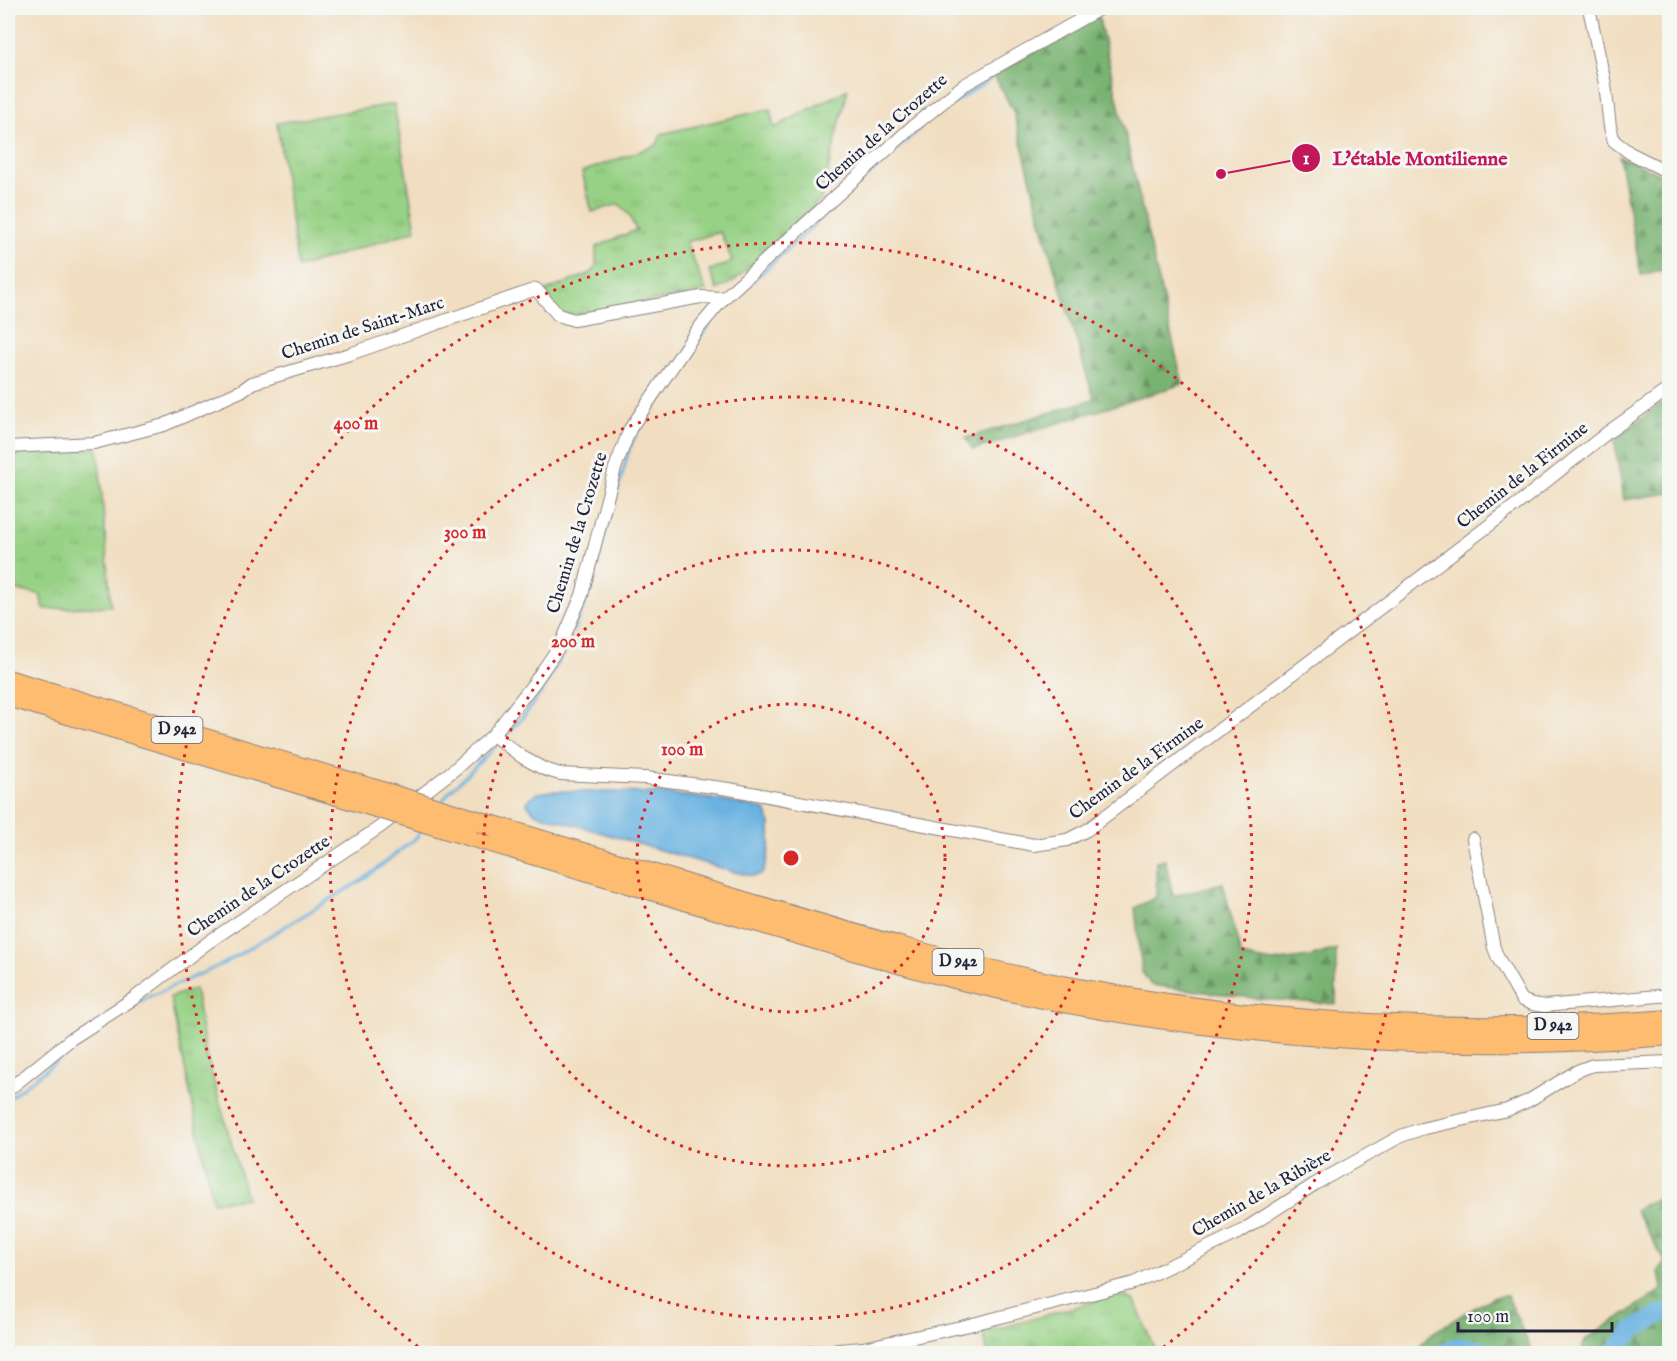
<svg xmlns="http://www.w3.org/2000/svg" width="1677" height="1361" font-family="'IM FELL English',serif">
	<defs>
		<pattern id="grass-tufts" width="24" height="20" patternUnits="userSpaceOnUse" patternTransform="scale(1.5)"><rect width="24" height="20" fill="#97d185"/><path d="M3 7l-1-3M5 7V3M7 7l1-3M15 17l-1-3M17 17v-4M19 17l1-3" fill="none" stroke="#82b374"/></pattern>
		<pattern id="forest-firs" width="22" height="20" patternUnits="userSpaceOnUse" patternTransform="scale(1.5)"><rect width="22" height="20" fill="#79b372"/><path d="M5 1l3.5 6h-7zM16 11l3.5 6h-7z" fill="#63915f"/></pattern>
	</defs>
	<rect width="100%" height="100%" fill="#f6f6f2"/>
	<filter id="ink" filterUnits="userSpaceOnUse"><feTurbulence type="fractalNoise" baseFrequency=".0167" numOctaves="2"/><feDisplacementMap in="SourceGraphic" scale="12" xChannelSelector="R" yChannelSelector="G"/><feConvolveMatrix kernelMatrix="1 2 1 2 8 2 1 2 1" color-interpolation-filters="sRGB"/></filter>
	<filter id="wash" filterUnits="userSpaceOnUse"><feTurbulence type="fractalNoise" baseFrequency=".008" numOctaves="4" result="noise"/><feDisplacementMap in="SourceGraphic" scale="24" xChannelSelector="R" yChannelSelector="G"/><feGaussianBlur stdDeviation="1.35" result="paint"/><feColorMatrix in="noise" values="0 0 0 0 0 0 0 0 0 0 0 0 0 0 0 0 0 1.4 0 .05"/><feComposite in="paint" operator="in"/></filter>
	<g filter="url(#wash)">
		<rect width="100%" height="100%" fill="#f1dec0"/>
		<g fill="url(#grass-tufts)" stroke="#5c7a60" stroke-width="1.5">
			<polygon points="848,89 821,199 734,281 717,290 709,270 726,265 732,260 720,232 686,242 706,291 588,313 561,315 554,309 546,291 591,273 596,267 596,247 636,230 629,215 619,204 592,212 582,172 657,145 661,134 770,109 774,128"/>
			<polygon points="394,104 416,230 298,268 277,123"/>
			<polygon points="98,449 111,606 44,609 40,594 15,590 8,513 8,453"/>
			<polygon points="195,989 206,1054 247,1198 213,1202 170,997"/>
			<polygon points="1120,1294 1135,1301 1156,1353 988,1353 983,1333"/>
		</g>
		<g fill="url(#forest-firs)" stroke="#4e6a56" stroke-width="1.5">
			<path d="M1098,15C1127,138 1153,261 1183,384L973,450L966,438L1094,399L1044,233L1014,113L994,75Z"/>
			<polygon points="1619,156 1669,178 1669,269 1641,275"/>
			<polygon points="1669,397 1669,493 1624,500 1614,440"/>
			<polygon points="1165,859 1173,896 1223,883 1241,956 1272,962 1310,957 1336,949 1336,1004 1261,999 1151,985 1142,972 1135,908 1156,897 1156,861"/>
			<polygon points="1669,1191 1669,1353 1581,1353 1585,1340 1662,1290 1659,1272 1665,1261 1635,1210"/>
			<polygon points="1507,1296 1533,1353 1413,1353 1431,1334 1457,1318 1493,1297"/>
		</g>
		<path fill="#69b2e1" stroke="#466a8e" stroke-width="1.5" d="M552,791L660,793L718,800L765,810C775,823 769,861 762,874L754,876L734,872L535,813L527,804L528,799L537,793Z"/>
		<g fill="none" stroke-linecap="round" stroke-linejoin="round">
			<g stroke="#69b2e1" stroke-width="3">
				<polyline points="933,117 991,78"/>
				<polyline points="720,311 921,127"/>
				<polyline points="688,354 709,325"/>
				<polyline points="593,578 629,450 636,434 659,397"/>
				<polyline points="573,631 587,599"/>
				<path d="M503,739C530,713 549,682 565,648"/>
				<polyline points="441,803 448,793 499,743"/>
				<polyline points="8,1099 77,1045 144,999 223,964 364,879 416,838 423,828"/>
			</g>
			<g stroke="#69b2e1" stroke-width="18">
				<path d="M1441,1354C1460,1341 1471,1347 1491,1354"/>
				<polyline points="1613,1354 1634,1329 1670,1310"/>
			</g>
		</g>
	</g>
	<g filter="url(#ink)">
		<g fill="none" stroke-linecap="round" stroke-linejoin="round">
			<defs>
				<g id="minor">
					<polyline points="1589,8 1605,84 1610,127 1614,141 1630,153 1670,173"/>
					<polyline points="8,447 94,443 164,425 241,391 252,383 350,354 536,289 558,315 574,320 701,297 724,298"/>
					<polyline points="493,735 522,757 544,769 560,774 646,778 729,789 1034,845 1067,840 1087,830 1520,502 1607,433 1670,388"/>
					<polyline points="1473,839 1494,948 1498,958 1522,1000 1532,1004 1544,1006 1670,995"/>
					<polyline points="8,1090 71,1039 133,999 210,941 380,827 455,769 493,735 534,683 561,644 582,595 615,468 630,429 698,329 724,298 912,127 964,85 1101,8"/>
					<polyline points="792,1354 863,1348 965,1326 1134,1283 1240,1232 1315,1184 1401,1136 1421,1129 1507,1110 1528,1101 1577,1071 1593,1065 1670,1062"/>
				</g>
				<g id="trunk">
					<polyline points="8,680 346,781"/>
					<polyline points="8,696 337,795"/>
					<path d="M494,826C578,852 663,877 748,903C852,934 956,965 1063,986C1261,1025 1468,1036 1670,1020"/>
					<path d="M467,835C560,862 653,890 745,918C820,940 895,964 971,982C1197,1036 1437,1054 1670,1035"/>
				</g>
			</defs>
			<use href="#minor" stroke="#8a807e" stroke-width="14"/>
			<use href="#trunk" stroke="#8a807e" stroke-width="22"/>
			<use href="#minor" stroke="#fff" stroke-width="12"/>
			<use href="#trunk" stroke="#febc70" stroke-width="20"/>
			<defs>
				<g id="trunk-bridge">
					<polyline points="346,781 494,826"/>
					<polyline points="337,795 467,835"/>
				</g>
			</defs>
			<use href="#trunk-bridge" stroke="#8a807e" stroke-width="22" stroke-linecap="butt"/>
			<use href="#trunk-bridge" stroke="#febc70" stroke-width="20"/>
		</g>
	</g>
	<g fill="none" stroke="#d62828" stroke-width="3" stroke-dasharray="3 6">
		<circle cx="791" cy="858" r="154"/>
		<circle cx="791" cy="858" r="308"/>
		<circle cx="791" cy="858" r="461"/>
		<path d="M425 1352A615 615 0 1 1 1157 1352"/>
	</g>
	<g text-anchor="middle" dominant-baseline="central" stroke-width="6" stroke-linejoin="round" paint-order="stroke">
		<g fill="#f6f6f2" stroke="#626272" stroke-width="1.5">
			<rect x="151.5" y="717" width="51" height="26" rx="4.5"/>
			<rect x="932.5" y="949" width="51" height="26" rx="4.5"/>
			<rect x="1527.5" y="1013" width="51" height="26" rx="4.5"/>
		</g>
		<g font-size="16" font-weight="bold" fill="#22223b">
			<text x="177" y="730">D 942</text>
			<text x="958" y="962">D 942</text>
			<text x="1553" y="1026">D 942</text>
		</g>
		<g font-size="18" fill="#22223b" stroke="#f6f6f2">
			<text transform="translate(882 133) rotate(-41)">Chemin de la Crozette</text>
			<text transform="translate(363 329) rotate(-18)">Chemin de Saint-Marc</text>
			<text transform="translate(1523 476) rotate(-38)">Chemin de la Firmine</text>
			<text transform="translate(578 533) rotate(-73)">Chemin de la Crozette</text>
			<text transform="translate(1137 769) rotate(-36)">Chemin de la Firmine</text>
			<text transform="translate(259 887) rotate(-34)">Chemin de la Crozette</text>
			<text transform="translate(1262 1194) rotate(-30)">Chemin de la Ribière</text>
		</g>
	</g>
	<circle cx="791" cy="858" r="9" fill="#d62828" stroke="#f6f6f2" stroke-width="3"/>
	<g font-size="18" text-anchor="middle" font-weight="bold" fill="#d62828" stroke="#f6f6f2" stroke-width="6" stroke-linejoin="round" paint-order="stroke">
		<text x="356" y="429">400 m</text>
		<text x="465" y="538">300 m</text>
		<text x="573" y="647">200 m</text>
		<text x="682" y="755">100 m</text>
	</g>
	<path fill="none" stroke="#c2185b" stroke-width="2" d="M1221 174L1306 158"/>
	<g fill="#c2185b" stroke="#f6f6f2" stroke-width="2">
		<circle cx="1221" cy="174" r="6"/>
		<circle cx="1306" cy="158" r="15"/>
	</g>
	<g font-size="18" text-anchor="middle" font-weight="bold" fill="#fff">
		<text x="1306" y="164">1</text>
	</g>
	<g font-size="20" text-anchor="middle" font-weight="bold" fill="#c2185b" stroke="#f6f6f2" stroke-width="6" stroke-linejoin="round" paint-order="stroke">
		<text x="1420" y="165">L'étable Montilienne</text>
	</g>
	<rect width="1677" height="1361" fill="none" stroke="#f6f6f2" stroke-width="30"/>
	<path d="M1458 1322v9h154v-9" fill="none" stroke="#22223b" stroke-width="3"/>
	<text x="1467" y="1322" font-size="18" fill="#22223b" stroke="#f6f6f2" stroke-width="4.5" paint-order="stroke">100 m</text>
</svg>
